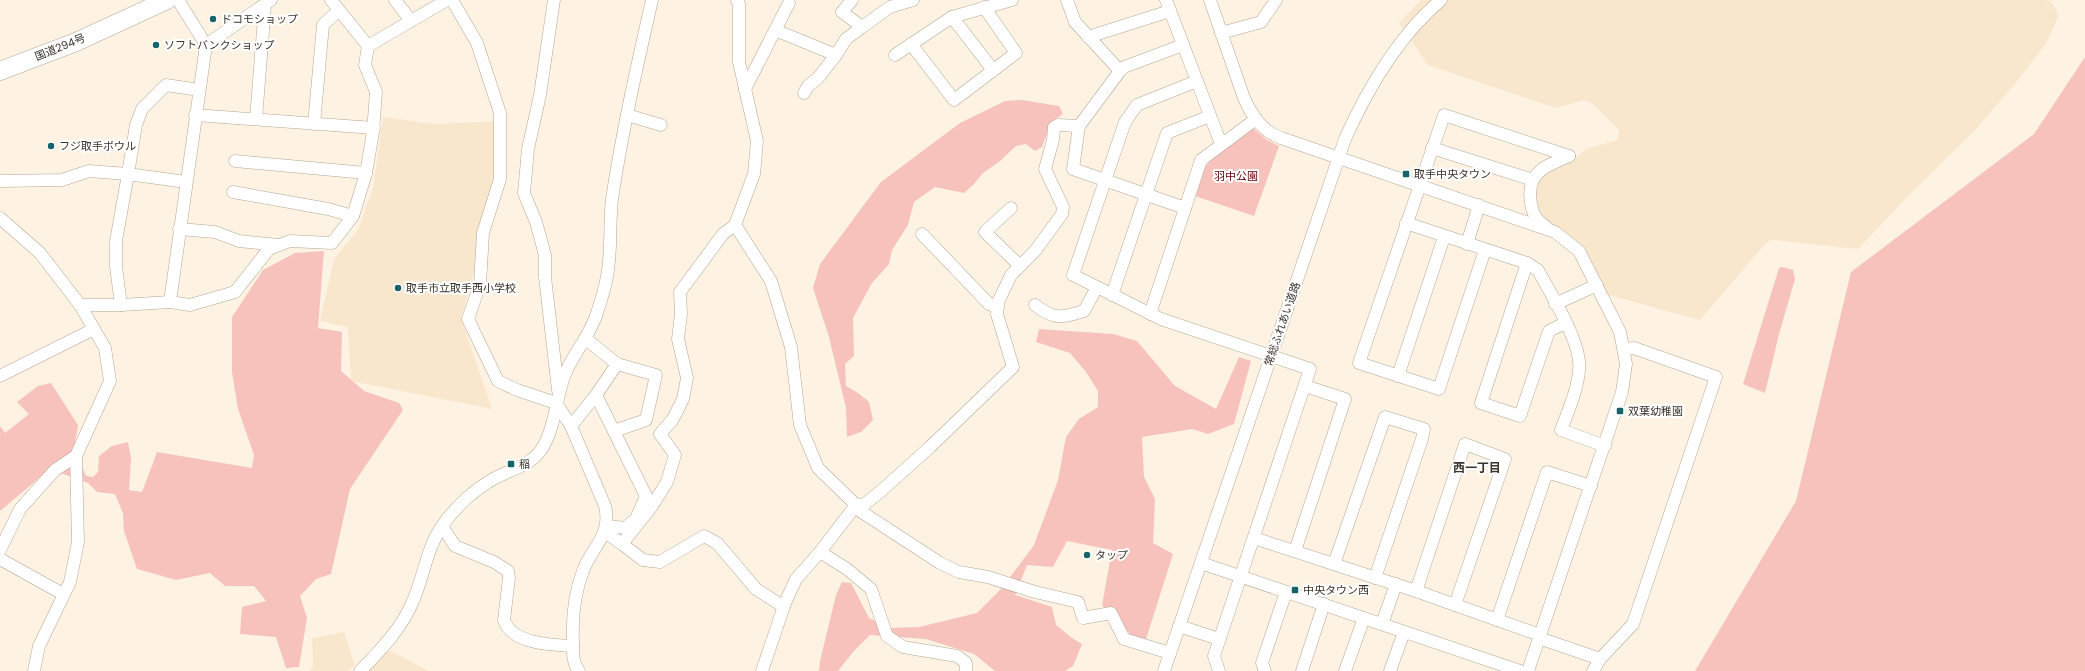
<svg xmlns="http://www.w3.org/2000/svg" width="2085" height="671" font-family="Poppins,'Noto Sans JP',sans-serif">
	<rect width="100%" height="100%" fill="#fef3e3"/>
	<g fill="#f9e7cd">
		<polygon points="1421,0 2045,0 2051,2 2059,15 2047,42 2015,84 1976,129 1907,197 1858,249 1772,240 1766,243 1700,320 1608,295 1580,244 1566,232 1545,221 1537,207 1534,192 1537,181 1544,172 1570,162 1586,149 1617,140 1619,130 1593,104 1584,100 1556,108 1428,65 1399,23"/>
		<polygon points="383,117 434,124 500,121 500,179 461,318 492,409 351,381 348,327 320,321 334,259 358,230 373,188"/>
		<polygon points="344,632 355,665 348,671 309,671 313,667 312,638"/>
		<polygon points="382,647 414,663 429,671 363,671"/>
	</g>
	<g fill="#f7c2bc">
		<polygon points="2085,57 2085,671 1695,671 1796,501 1851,272 2034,134"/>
		<polygon points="1022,100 1059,106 1063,114 1052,121 1042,147 1035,151 1026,144 1016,146 1000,161 983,173 973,185 964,193 935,187 914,202 908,225 892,250 889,264 872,283 853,318 854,356 845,364 846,386 858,393 869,402 873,420 861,432 847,437 846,408 829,337 813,288 820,264 881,182 960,123 1005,101"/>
		<polygon points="1252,127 1267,140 1279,146 1254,216 1195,196 1205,167 1217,154"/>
		<polygon points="324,251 318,328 342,332 341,371 364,391 399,403 403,410 350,489 331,574 316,579 300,596 307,618 299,667 286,668 276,637 240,634 242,607 266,601 254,586 225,586 210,573 176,580 137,569 124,531 123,513 115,494 97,492 88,483 50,469 0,511 0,426 5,433 29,414 17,402 38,386 51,383 78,425 74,449 86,476 93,477 98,472 99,456 112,446 128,442 131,458 129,490 142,492 157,452 252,468 254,455 238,409 232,372 232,317 263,270 295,253"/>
		<polygon points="1782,267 1793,270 1795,279 1779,334 1765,393 1743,384 1779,268"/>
		<polygon points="1039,329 1113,334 1137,341 1175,386 1216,409 1239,357 1251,361 1234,424 1208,434 1192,429 1142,437 1144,477 1155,499 1153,543 1173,554 1146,639 1131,635 1102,605 1112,550 1067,541 1053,567 1027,565 1015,595 1052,607 1056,625 1072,638 1082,644 1073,666 1065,671 995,671 974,654 926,639 870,635 853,652 838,671 819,671 820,661 836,595 842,582 851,583 869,618 890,628 919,627 977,613 1002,588 1034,545 1058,480 1066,437 1079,419 1098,407 1098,391 1086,372 1070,353 1036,342"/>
	</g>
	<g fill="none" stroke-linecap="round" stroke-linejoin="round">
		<defs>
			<g id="minor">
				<polyline points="178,0 206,45 271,0"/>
				<polyline points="331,0 368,46"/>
				<polyline points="395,0 411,21"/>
				<path d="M452,0L477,43L500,113V179L483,233L480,284L468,319L498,381L517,390L556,403L571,426L605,506C612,536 592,546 583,571C574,594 572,617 573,641C573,651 572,663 579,671"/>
				<polyline points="554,0 540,95 528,149 524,193 536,222 545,255 545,277 558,390"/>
				<polyline points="737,0 739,4 739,62 757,141 754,174 735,225 771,281 791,347 800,425 818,468 856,505 820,552 796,579 785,603 762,671"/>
				<polyline points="852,0 842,12 862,27 890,7 913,0"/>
				<polyline points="1067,0 1075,22 1120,71"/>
				<polyline points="1166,0 1221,144"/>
				<path d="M1210,0L1244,98C1252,116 1262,131 1281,138L1555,232L1579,251L1620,332L1626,364L1622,392L1528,671"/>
				<polyline points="952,17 993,70"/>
				<polyline points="775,30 836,55"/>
				<polyline points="1221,33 1261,22 1276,0"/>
				<polyline points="1088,37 1170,11"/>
				<polyline points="911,44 954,100 1016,53 984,7"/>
				<polyline points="1183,45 1124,67 1120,71 1079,126 1073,169 1185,208"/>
				<polyline points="895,55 952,17 1012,0"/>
				<polyline points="1197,81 1137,105 1125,122 1073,275 1161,319 1310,369 1214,656 1219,671"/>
				<polyline points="745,89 789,3"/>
				<polyline points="804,93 808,86 818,78 836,55 846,39 862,27"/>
				<polyline points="195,115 374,128"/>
				<polyline points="627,115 661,125"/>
				<polyline points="256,119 265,5"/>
				<polyline points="314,124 323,25 339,10"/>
				<polyline points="1432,148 1533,180"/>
				<polyline points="235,161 366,173"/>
				<polyline points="0,181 62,180 89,171 128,174 136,125 142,109 166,85 199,90"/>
				<polyline points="233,192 328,209 353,216"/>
				<polyline points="1011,208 985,232 1020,266"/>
				<polyline points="0,218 40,253 80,305 105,348 110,381 76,456 78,542 70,582 39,646 34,671"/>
				<path d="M1406,223L1527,263L1538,270C1551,295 1583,344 1579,371C1577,392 1568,411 1561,430L1605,446"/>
				<path d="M1546,227C1543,224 1539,222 1537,219C1529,208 1527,184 1537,174C1545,165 1558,161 1569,156"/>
				<polyline points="179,229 215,232 239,241 278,245"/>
				<polyline points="922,234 989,304 998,307"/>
				<polyline points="1467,244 1479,205"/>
				<polyline points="1485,250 1439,389 1359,363 1444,115 1569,156"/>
				<polyline points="1527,263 1481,403 1520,416 1549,331 1565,323"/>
				<polyline points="1112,295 1167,133 1210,116"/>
				<polyline points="170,302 206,45"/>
				<polyline points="1555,304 1597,285"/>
				<polyline points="80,305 121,305 170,302 190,305 235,292 269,249 290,241 332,243 353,216 366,173 373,132 376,92 365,65 368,46 447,0"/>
				<polyline points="121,305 116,267 116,241 128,174 186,182"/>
				<path d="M1035,305C1054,320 1062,318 1084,311L1097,287"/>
				<polyline points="1150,314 1201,160 1256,119"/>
				<polyline points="0,376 94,329"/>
				<polyline points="1398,376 1444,237"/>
				<polyline points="596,395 646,496 636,519 625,528 607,526"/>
				<polyline points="571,426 596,395 617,364 586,339"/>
				<polyline points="614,431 646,420 656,375 617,364"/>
				<polyline points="856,505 865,504 881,491 930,447 1013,367 997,314 998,302 1011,275 1035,251 1062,214 1063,207 1045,169 1053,140 1054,127 1058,125 1079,126"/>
				<polyline points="854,507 940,563 959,572 988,577 1035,592 1078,602 1083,618 1111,613 1124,639 1170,653"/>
				<path d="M442,526L455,546L494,562L508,571L509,578L504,620C512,644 551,645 573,646"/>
				<polyline points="605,532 622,544 652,506 667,482 675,455 660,434 673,419 683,399 687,378 678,339 681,314 680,292 723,234 735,225"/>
				<polyline points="1254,538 1416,591 1540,635"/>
				<polyline points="622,544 643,560 660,562 704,536 717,543 756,589 784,607"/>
				<polyline points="0,550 20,509 55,470 76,456"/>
				<polyline points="1295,551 1345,399 1305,386"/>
				<polyline points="820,552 847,569 871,589 887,636 903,647 957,656 966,663 966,671"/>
				<polyline points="0,559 63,594"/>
				<polyline points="1201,563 1520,671"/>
				<polyline points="1334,564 1385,417 1424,429 1422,439 1375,578"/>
				<polyline points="1416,591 1465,444 1505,459 1455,605"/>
				<polyline points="1497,620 1547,472 1591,486"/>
				<polyline points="1382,624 1396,584"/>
				<polyline points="1179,626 1219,639"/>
				<polyline points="1539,638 1600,659"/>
				<path d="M360,671C380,651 402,628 413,601C424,576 426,550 442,526C455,507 475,489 495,478C510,470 531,465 541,450C555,430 556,397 565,374C574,352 590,336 597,313C601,301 605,288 607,276C612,251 609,225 612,199C622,132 637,66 652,0"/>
				<path d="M1164,671L1345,139C1368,88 1398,36 1441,0"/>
				<polyline points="1265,671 1262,663 1286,592"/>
				<polyline points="1302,671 1324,604"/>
				<polyline points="1345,671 1364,618"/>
				<polyline points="1390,671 1404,632"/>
				<polyline points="1593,671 1600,659 1633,624 1716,377 1634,348 1624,349"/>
			</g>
			<polyline id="highway" points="0,71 76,42 167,0"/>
		</defs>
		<use href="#minor" stroke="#b3a694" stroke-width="13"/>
		<use href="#highway" stroke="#b3a694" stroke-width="19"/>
		<use href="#minor" stroke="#fff" stroke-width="12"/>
		<use href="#highway" stroke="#fff" stroke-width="18"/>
	</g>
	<g fill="#156469" stroke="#fff" stroke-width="1.5">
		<circle cx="213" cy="19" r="4"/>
		<circle cx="156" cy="45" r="4"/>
		<circle cx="51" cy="146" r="4"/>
		<rect x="1402" y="170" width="8" height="8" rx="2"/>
		<circle cx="398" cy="288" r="4"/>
		<rect x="1616" y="407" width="8" height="8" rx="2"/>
		<rect x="507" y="460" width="8" height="8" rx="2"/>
		<circle cx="1087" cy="555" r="4"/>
		<rect x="1291" y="586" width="8" height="8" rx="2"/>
	</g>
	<g text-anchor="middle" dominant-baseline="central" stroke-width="4" stroke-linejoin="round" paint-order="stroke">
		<g font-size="11" fill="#3a352d" stroke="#fff" text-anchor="start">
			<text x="221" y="19">ドコモショップ</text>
			<text x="164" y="45">ソフトバンクショップ</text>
			<text x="59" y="146">フジ取手ボウル</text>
			<text x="1414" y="174">取手中央タウン</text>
			<text x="406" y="288">取手市立取手西小学校</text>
			<text x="1628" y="411">双葉幼稚園</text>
			<text x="519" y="464">稲</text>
			<text x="1095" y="555">タップ</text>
			<text x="1303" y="590">中央タウン西</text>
		</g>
		<g font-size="11" fill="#3a352d" stroke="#fff">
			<text transform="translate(60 47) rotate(-22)">国道294号</text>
			<text transform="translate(1282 324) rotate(-71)">常総ふれあい道路</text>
		</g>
		<g font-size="11" fill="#63050a" stroke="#fff">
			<text x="1236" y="176">羽中公園</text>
		</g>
		<g font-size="12" font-weight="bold" fill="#3a352d" stroke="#fff">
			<text x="1477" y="467">西一丁目</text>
		</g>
	</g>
</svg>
